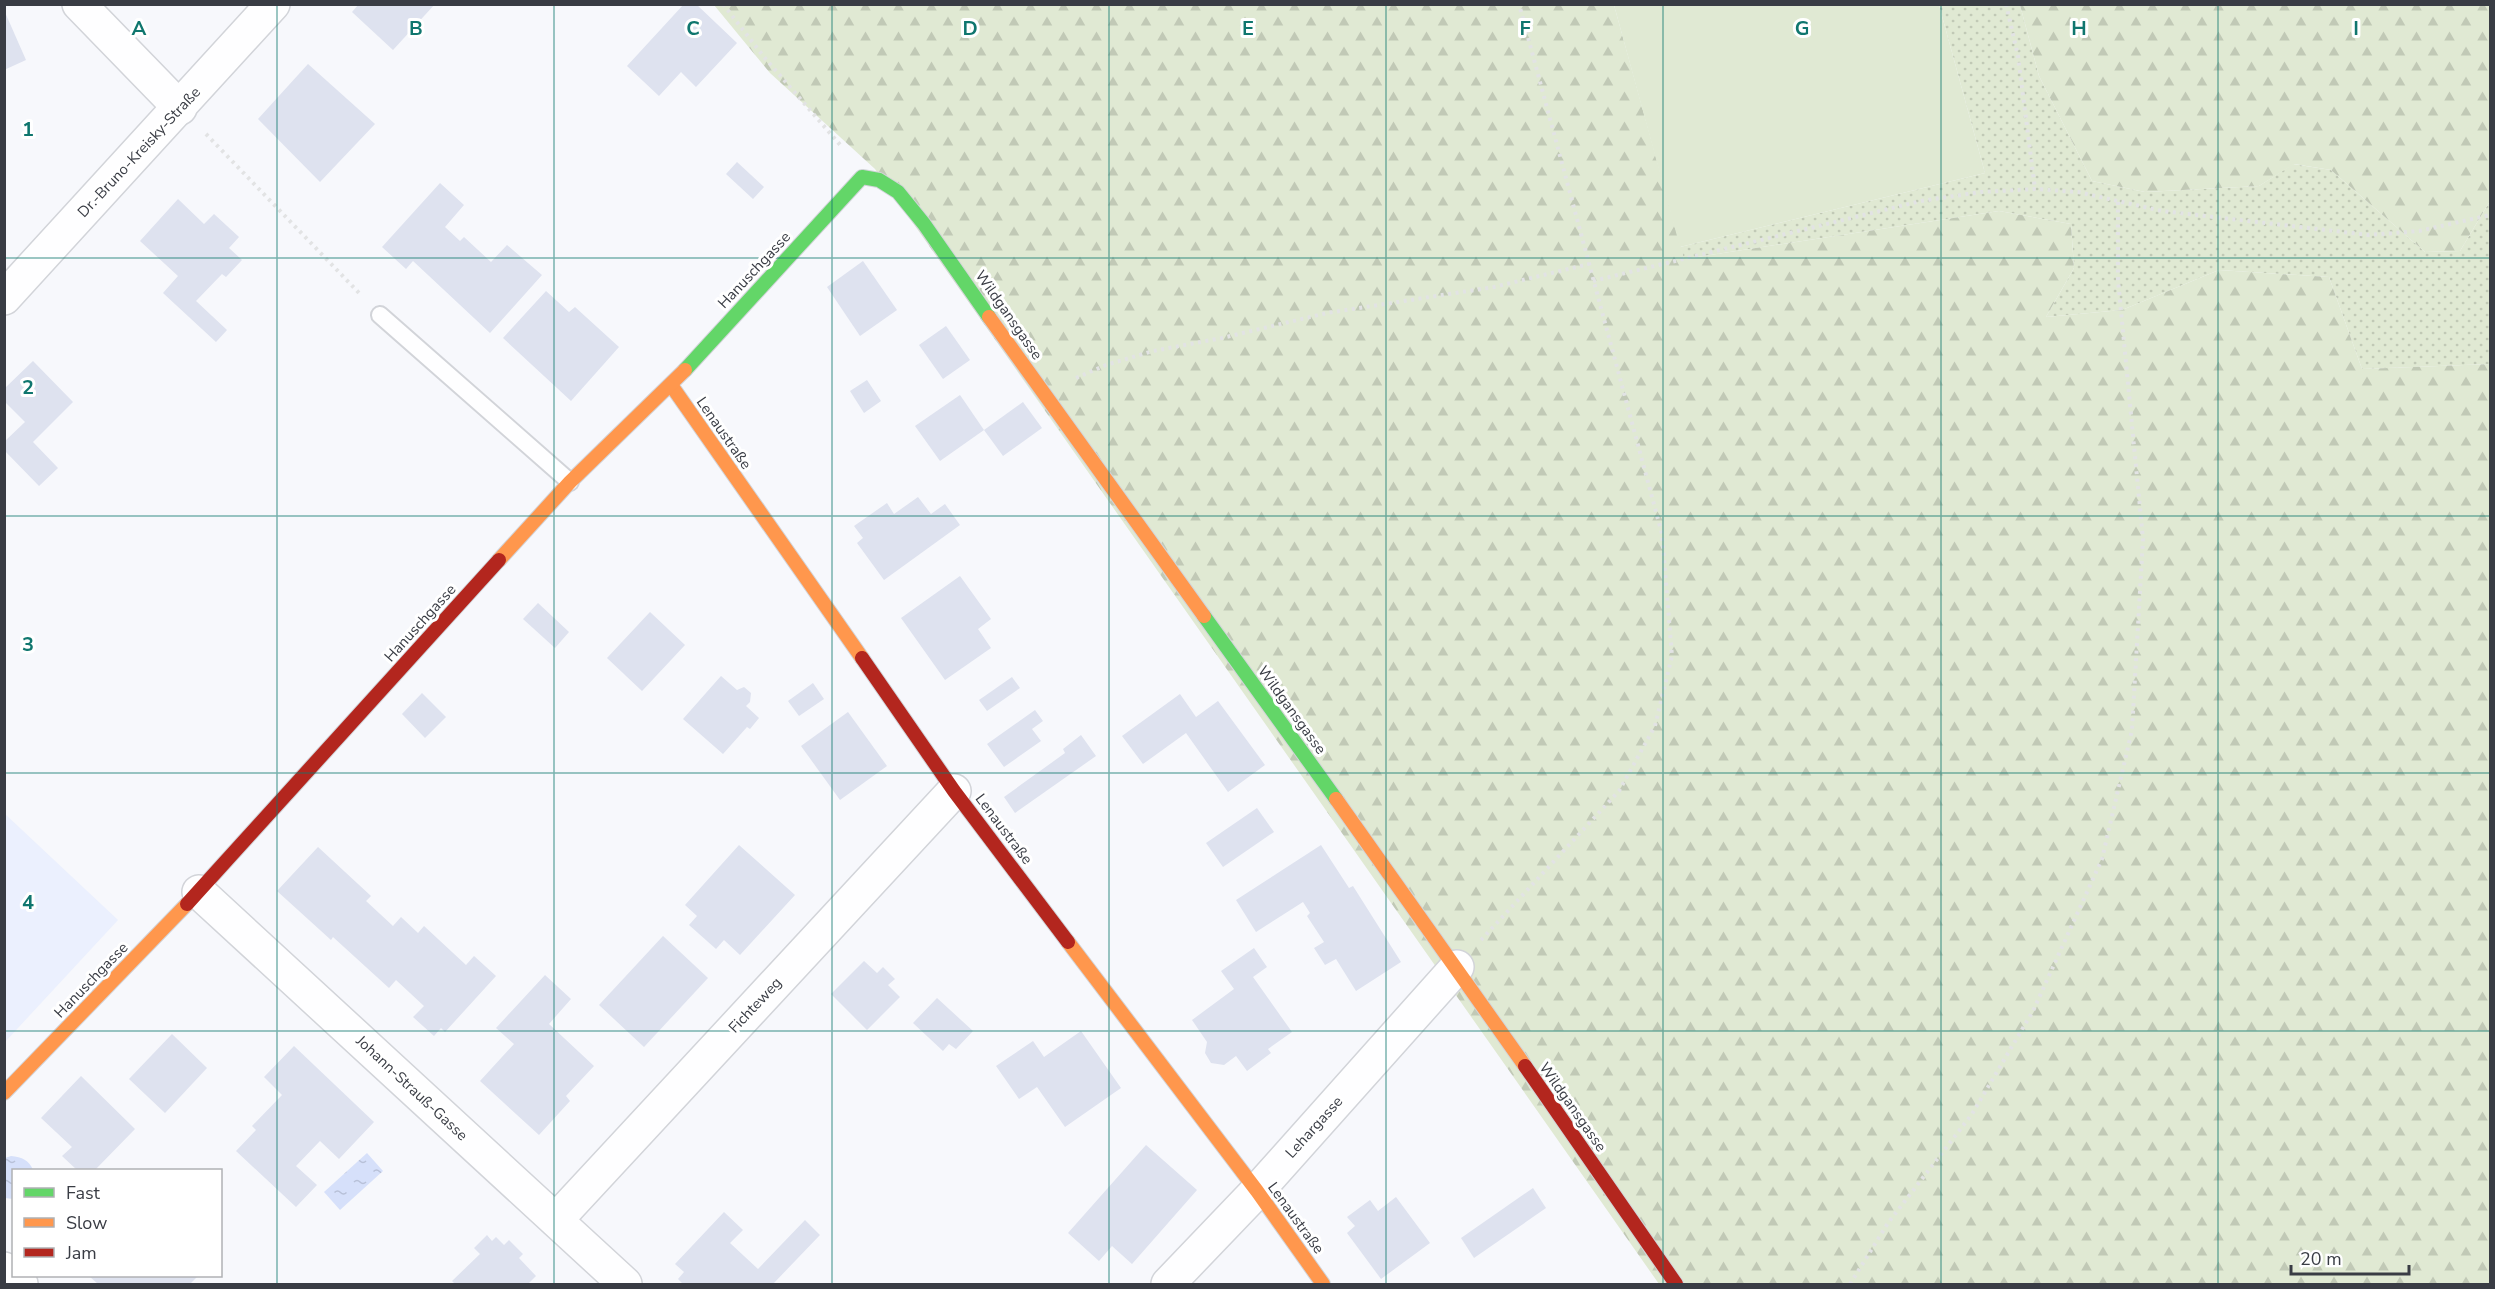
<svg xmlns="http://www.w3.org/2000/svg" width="2495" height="1289" font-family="'Nunito Sans',sans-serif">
	<defs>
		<pattern id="grass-dots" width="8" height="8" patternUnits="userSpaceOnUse" patternTransform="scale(1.5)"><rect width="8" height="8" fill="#e0e9d3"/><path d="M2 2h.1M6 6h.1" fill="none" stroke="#c1c9b6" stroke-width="1.8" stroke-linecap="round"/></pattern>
		<pattern id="forest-firs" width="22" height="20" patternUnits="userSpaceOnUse" patternTransform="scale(1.5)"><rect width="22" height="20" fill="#e0e9d3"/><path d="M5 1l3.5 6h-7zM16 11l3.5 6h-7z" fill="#c1c9b6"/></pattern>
		<pattern id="water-ripples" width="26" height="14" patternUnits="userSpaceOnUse" patternTransform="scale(1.5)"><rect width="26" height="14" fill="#d6e0fa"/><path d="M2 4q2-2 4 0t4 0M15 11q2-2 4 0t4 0" fill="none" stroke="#b8c1d8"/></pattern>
	</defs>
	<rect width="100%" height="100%" fill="#f7f8fc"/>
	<polygon fill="#ebf0fe" points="5,814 118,920 5,1042 4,1042"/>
	<polygon fill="url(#grass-dots)" points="1939,5 2020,5 2039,76 2092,181 2145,192 2259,186 2293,164 2331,170 2425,252 2460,251 2490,201 2490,364 2362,369 2329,277 2219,270 2122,310 2046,317 2074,268 2071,224 1999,211 1684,259 1680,247 1985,173"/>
	<g fill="url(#forest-firs)">
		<polygon points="714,5 1614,5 1684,259 1999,211 2071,224 2074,268 2046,317 2122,310 2219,270 2329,277 2362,369 2490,364 2490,1284 1659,1284 875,169 770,73"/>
		<polygon points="2020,5 2490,5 2490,201 2460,251 2425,252 2331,170 2294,164 2259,186 2145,192 2092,181 2039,76"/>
	</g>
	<polygon fill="#e0e9d3" points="1614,5 1939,5 1985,173 1680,247"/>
	<g fill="url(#water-ripples)">
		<polygon points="367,1153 383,1171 340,1210 324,1192"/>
		<path d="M11,1156C22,1157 29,1160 33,1170H14L13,1199L5,1198V1158Z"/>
	</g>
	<g fill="#dee2ef">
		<polygon points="359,4 435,4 393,50 352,12"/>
		<polygon points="684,4 696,4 737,43 696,87 681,72 659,96 627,66"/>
		<polygon points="4,10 26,60 4,70"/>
		<polygon points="308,64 375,124 320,182 258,119"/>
		<polygon points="737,162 764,187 753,199 726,174"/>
		<polygon points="440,183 464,205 445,227 460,241 464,237 491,262 507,245 542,275 490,333 413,261 406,269 382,247"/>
		<polygon points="178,199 204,224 214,214 239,237 229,248 242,260 226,277 222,274 196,301 227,330 216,342 163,293 178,276 140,241"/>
		<polygon points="863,261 897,310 860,336 827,287"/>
		<polygon points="546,291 569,312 575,307 619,347 571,401 503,338"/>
		<polygon points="946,326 970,360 943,379 919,345"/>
		<polygon points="33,361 73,402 33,442 58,468 39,486 4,450 4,442 25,422 4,401 4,389"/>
		<polygon points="867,380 881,401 864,413 850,391"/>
		<polygon points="960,395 984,430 940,461 915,426"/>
		<polygon points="1023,402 1042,428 1003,456 984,430"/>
		<polygon points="918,497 931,514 945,504 960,525 884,580 857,543 863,538 854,526 887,503 894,514"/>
		<polygon points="960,576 991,619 978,629 991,648 945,680 901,618"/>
		<polygon points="538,603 569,632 555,648 523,619"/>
		<polygon points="650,612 685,645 642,691 607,658"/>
		<polygon points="721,676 737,690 744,687 751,693 750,702 746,706 759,718 750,729 747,727 723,754 683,719"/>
		<polygon points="1012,677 1020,688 987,711 979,700"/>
		<polygon points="813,683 824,699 799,716 788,701"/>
		<polygon points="422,693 446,717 425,738 402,714"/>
		<polygon points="1180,694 1196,717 1218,701 1265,765 1228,792 1186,733 1143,764 1122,736"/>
		<polygon points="1035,710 1043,721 1032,729 1041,741 1004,767 987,744"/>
		<polygon points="848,712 887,766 840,800 801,746"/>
		<polygon points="1081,735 1096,756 1015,813 1004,797 1065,753 1063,749"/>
		<polygon points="1257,808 1274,832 1223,867 1206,843"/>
		<polygon points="739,845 795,895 740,955 724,940 716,949 689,925 697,916 685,905"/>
		<polygon points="1321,845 1349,888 1353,886 1401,962 1356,991 1336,959 1325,965 1314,948 1324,942 1307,916 1310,913 1303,902 1256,932 1236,900"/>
		<polygon points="318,847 371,896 366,901 393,926 401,917 418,933 424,926 466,965 474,956 496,976 445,1032 441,1028 434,1036 413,1017 424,1006 396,980 389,988 333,937 331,940 277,891"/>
		<polygon points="663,936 708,978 644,1047 599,1005"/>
		<polygon points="1254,948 1267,967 1253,977 1292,1032 1268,1049 1271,1053 1247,1071 1236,1056 1224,1065 1211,1063 1205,1053 1207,1042 1192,1020 1234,989 1221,971"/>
		<polygon points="864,961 877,973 883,967 895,979 888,985 900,997 867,1030 831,994"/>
		<polygon points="545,975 571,999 549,1024 594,1066 566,1096 570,1101 539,1135 480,1081 514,1044 496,1028"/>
		<polygon points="937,998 973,1031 956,1049 949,1044 943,1051 913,1023"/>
		<polygon points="1081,1031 1121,1088 1065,1127 1037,1087 1019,1099 996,1066 1033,1041 1044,1057"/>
		<polygon points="172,1034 207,1068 165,1113 129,1079"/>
		<polygon points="294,1046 374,1122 339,1159 320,1141 296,1166 317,1185 296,1207 236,1151 256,1130 252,1126 282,1095 264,1077"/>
		<polygon points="81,1076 135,1129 95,1170 77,1170 62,1156 72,1147 41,1118"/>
		<polygon points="1146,1145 1197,1190 1132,1264 1112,1246 1099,1261 1068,1233"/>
		<polygon points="1533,1188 1546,1208 1474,1258 1461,1238"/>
		<polygon points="1396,1197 1430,1243 1381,1279 1347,1233 1355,1226 1347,1217 1370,1200 1378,1211"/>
		<polygon points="724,1212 743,1230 730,1243 758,1269 805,1220 820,1235 773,1284 683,1284 678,1279 684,1272 675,1264"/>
		<polygon points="487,1235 492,1241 496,1237 504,1245 509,1240 523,1254 519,1258 536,1276 528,1284 455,1284 452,1281 480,1254 474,1248"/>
		<polygon points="89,1276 195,1276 197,1277 190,1284 98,1284"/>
	</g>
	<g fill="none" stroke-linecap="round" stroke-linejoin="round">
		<defs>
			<polyline id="lane" points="380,315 570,482"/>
			<g id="street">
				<polyline points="79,4 180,108"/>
				<polyline points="4,298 273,4"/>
				<polyline points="199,892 625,1284"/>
				<polyline points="556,1220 954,791"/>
				<polyline points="4,1269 21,1284"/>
				<polyline points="1168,1284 1257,1191 1457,967"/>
			</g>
			<g id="fast">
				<polyline points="685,370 862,177 879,180 898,192 924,224 989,317"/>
				<polyline points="1204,616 1336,799"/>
			</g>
			<g id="slow">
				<polyline points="989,317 1204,616"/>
				<polyline points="671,385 862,658"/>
				<polyline points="499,560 570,482 685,370"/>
				<polyline points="1336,799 1525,1066"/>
				<polyline points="1068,942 1257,1191 1323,1284"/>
				<polyline points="4,1093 187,904"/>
			</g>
			<g id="jam">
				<polyline points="862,658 954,791 1068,942"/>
				<polyline points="187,904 499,560"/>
				<polyline points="1525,1066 1676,1284"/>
			</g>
		</defs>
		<use href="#lane" stroke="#d2d4d9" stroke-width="20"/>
		<use href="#street" stroke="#d2d4d9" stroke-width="36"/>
		<use href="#fast" stroke="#d2d4d9" stroke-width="16"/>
		<use href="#slow" stroke="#d2d4d9" stroke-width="16"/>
		<use href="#jam" stroke="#d2d4d9" stroke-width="16"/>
		<g stroke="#e2e3e4" stroke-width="4" stroke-dasharray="3 4.5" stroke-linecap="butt">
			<polyline points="723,4 764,57 842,147"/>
			<polyline points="2006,4 2018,56 2035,189"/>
			<polyline points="206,134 361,295"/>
			<polyline points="1593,281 1921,201 1981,192 2035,189 2078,192 2162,211 2369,235 2419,231 2490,215"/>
			<polyline points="1076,378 1106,365 1153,351 1222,338 1327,313 1494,287 1589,264"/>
			<polyline points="1481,940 1619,791 1655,726 1672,656 1662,534 1519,4"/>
			<polyline points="1850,1284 1888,1223 1972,1114 2033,1011 2102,859 2132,730 2143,539 2118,280 2118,202"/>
		</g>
		<use href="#lane" stroke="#fefeff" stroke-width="16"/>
		<use href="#street" stroke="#fefeff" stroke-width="33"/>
		<use href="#fast" stroke="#63d668" stroke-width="14"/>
		<use href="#slow" stroke="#ff974d" stroke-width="14"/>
		<use href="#jam" stroke="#b3261e" stroke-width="14"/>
	</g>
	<path fill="none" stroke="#0f766e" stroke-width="1.5" stroke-opacity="0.55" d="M277,4V1284M554,4V1284M832,4V1284M1109,4V1284M1386,4V1284M1663,4V1284M1941,4V1284M2218,4V1284M4,258H2490M4,516H2490M4,773H2490M4,1031H2490"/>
	<g text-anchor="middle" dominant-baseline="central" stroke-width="6" stroke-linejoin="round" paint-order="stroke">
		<g font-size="15" fill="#393c44" stroke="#fff">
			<text transform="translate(139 152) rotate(-47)">Dr.-Bruno-Kreisky-Straße</text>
			<text transform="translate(754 270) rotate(-47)">Hanuschgasse</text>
			<text transform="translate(1009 315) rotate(55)">Wildgansgasse</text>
			<text transform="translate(724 433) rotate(55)">Lenaustraße</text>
			<text transform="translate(420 623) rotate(-48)">Hanuschgasse</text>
			<text transform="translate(1292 710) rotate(54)">Wildgansgasse</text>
			<text transform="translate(1004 829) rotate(53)">Lenaustraße</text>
			<text transform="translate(91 980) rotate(-46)">Hanuschgasse</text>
			<text transform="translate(755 1005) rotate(-47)">Fichteweg</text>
			<text transform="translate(412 1088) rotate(43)">Johann-Strauß-Gasse</text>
			<text transform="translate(1573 1107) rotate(55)">Wildgansgasse</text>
			<text transform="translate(1314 1127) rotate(-48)">Lehargasse</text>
			<text transform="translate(1296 1218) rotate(54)">Lenaustraße</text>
		</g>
	</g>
	<g font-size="20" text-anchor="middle" font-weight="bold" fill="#0f766e" stroke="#fff" stroke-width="6" stroke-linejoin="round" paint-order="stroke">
		<text x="139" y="35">A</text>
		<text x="416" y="35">B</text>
		<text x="693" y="35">C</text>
		<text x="970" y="35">D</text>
		<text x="1248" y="35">E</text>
		<text x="1525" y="35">F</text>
		<text x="1802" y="35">G</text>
		<text x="2079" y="35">H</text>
		<text x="2356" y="35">I</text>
		<text x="28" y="136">1</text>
		<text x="28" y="394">2</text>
		<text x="28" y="651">3</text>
		<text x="28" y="909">4</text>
	</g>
	<rect width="2495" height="1289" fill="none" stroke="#393c44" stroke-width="12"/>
	<rect x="12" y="1169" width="210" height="108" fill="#ffffff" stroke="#b0b1b4" stroke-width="1.5"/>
	<rect x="24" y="1188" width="30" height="9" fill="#63d668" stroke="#b0b1b4" stroke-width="1.5"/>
	<text x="66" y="1199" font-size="18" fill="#393c44">Fast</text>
	<rect x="24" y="1218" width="30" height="9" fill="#ff974d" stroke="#b0b1b4" stroke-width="1.5"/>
	<text x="66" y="1229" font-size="18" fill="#393c44">Slow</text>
	<rect x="24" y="1248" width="30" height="9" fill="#b3261e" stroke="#b0b1b4" stroke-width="1.5"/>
	<text x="66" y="1259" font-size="18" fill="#393c44">Jam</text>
	<path d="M2291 1265v9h118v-9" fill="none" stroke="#393c44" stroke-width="3"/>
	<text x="2300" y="1265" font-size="18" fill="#393c44" stroke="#ffffff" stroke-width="4.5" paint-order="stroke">20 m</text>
</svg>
